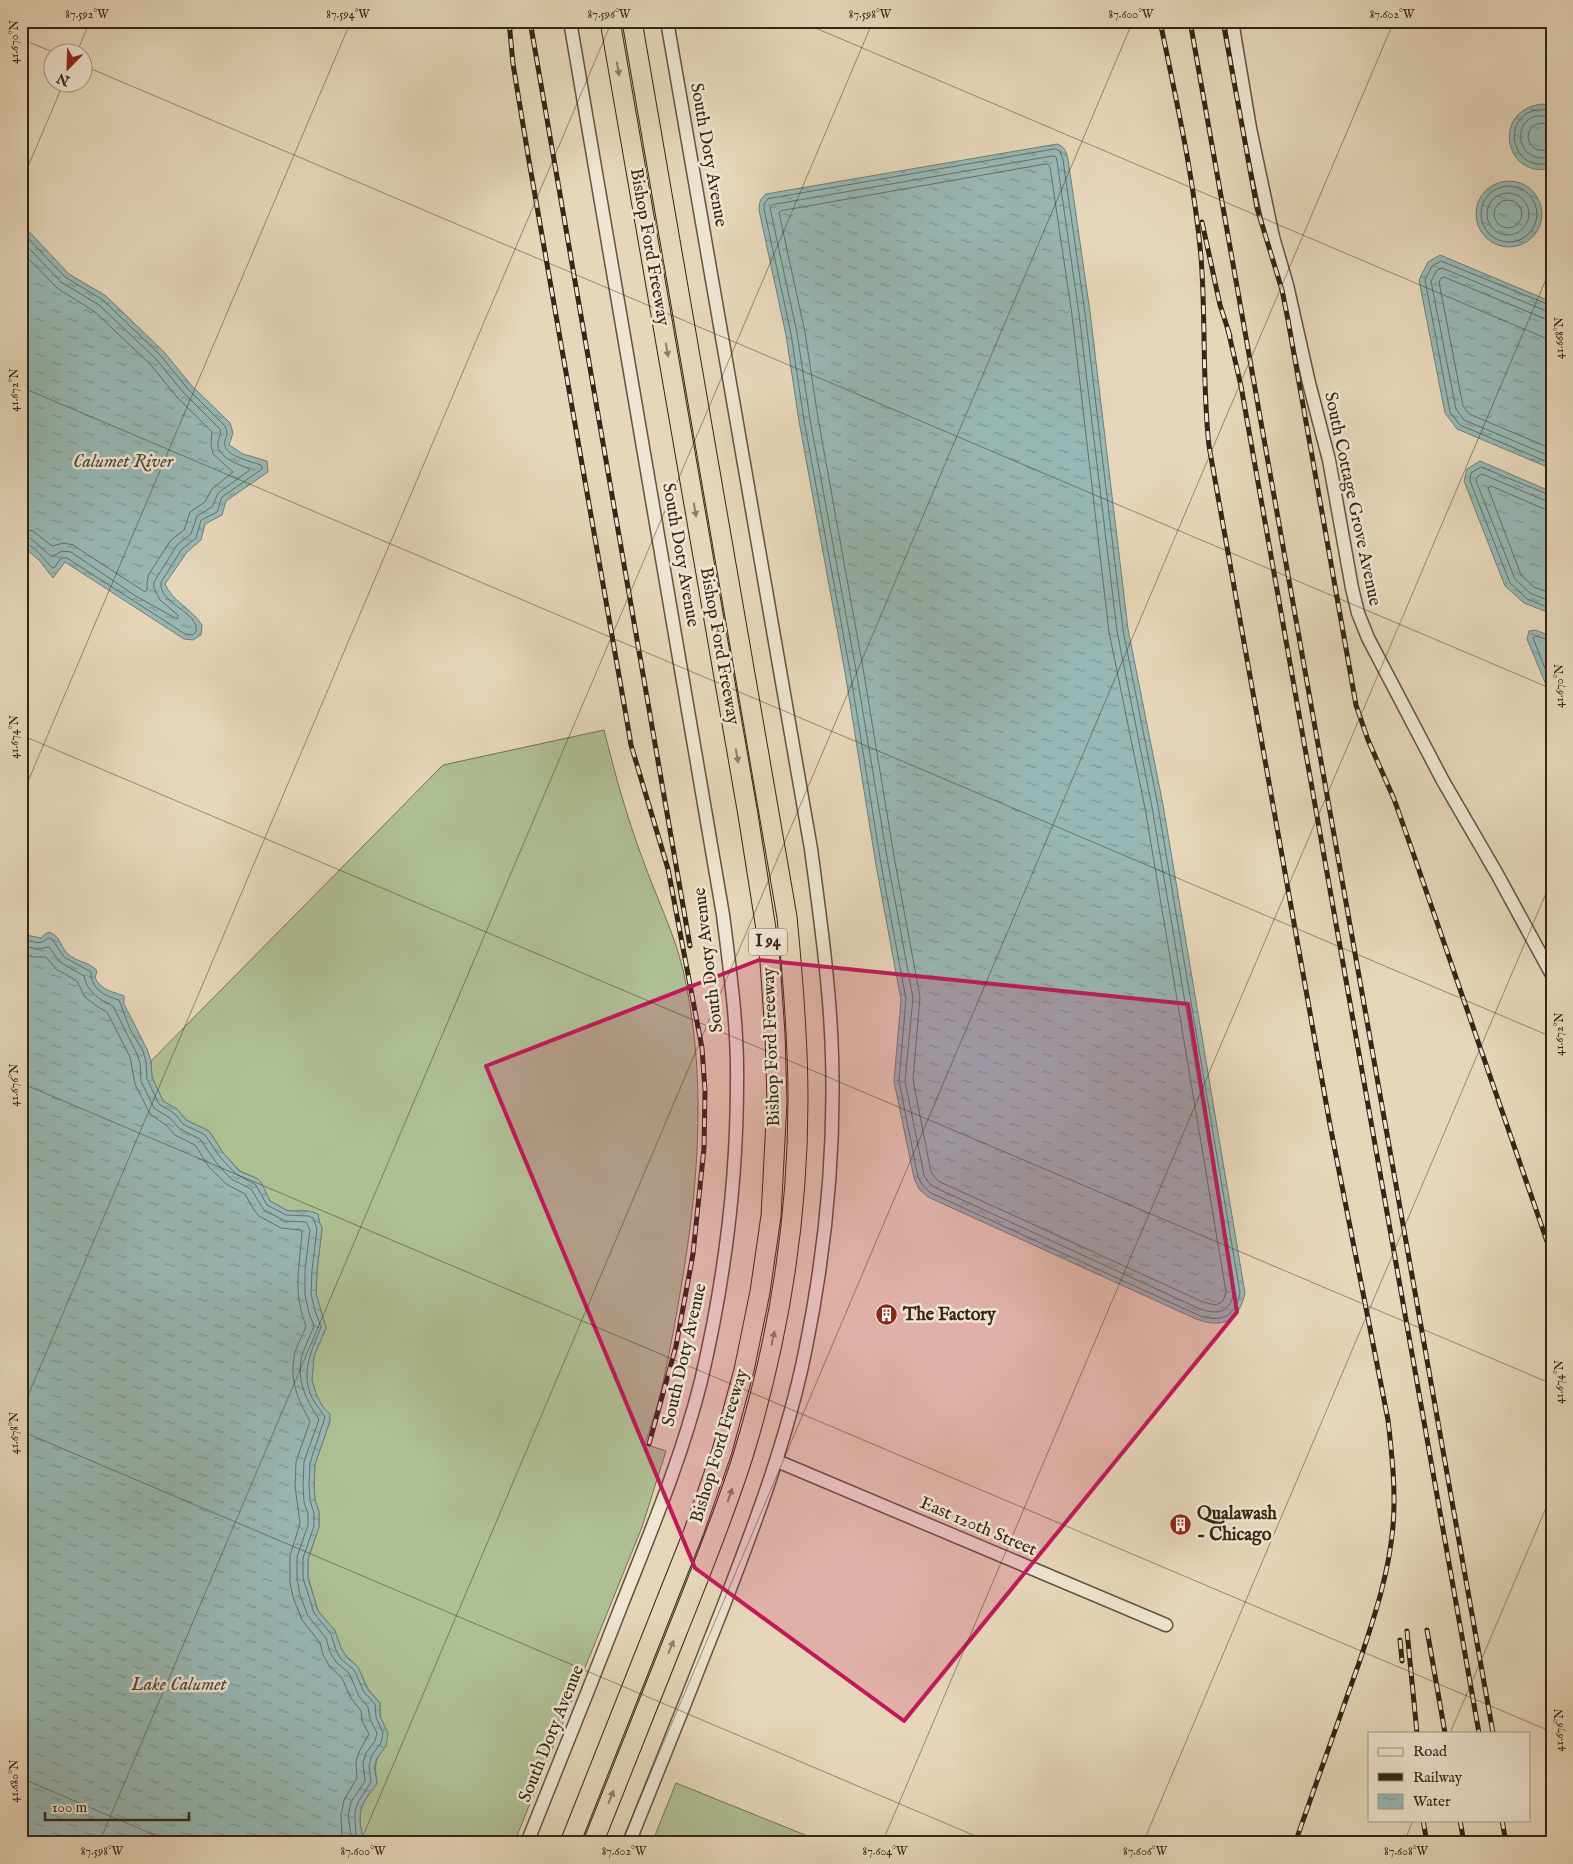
<svg xmlns="http://www.w3.org/2000/svg" width="1573" height="1864" font-family="'IM FELL English',serif">
	<defs>
		<pattern id="water-ripples" width="26" height="14" patternUnits="userSpaceOnUse" patternTransform="scale(1.25)"><rect width="26" height="14" fill="#97b8b5"/><path d="M2 4q2-2 4 0t4 0M15 11q2-2 4 0t4 0" fill="none" stroke="#7c9592"/></pattern>
	</defs>
	<rect width="100%" height="100%" fill="#e7d7ba"/>
	<filter id="stains"><feTurbulence type="fractalNoise" baseFrequency=".004" numOctaves="4"/><feColorMatrix values="0 0 0 0 .2 0 0 0 0 .09 0 0 0 0 .02 0 0 0 .5 -.17"/></filter>
	<radialGradient id="worn" r=".72"><stop offset=".6" stop-color="#630" stop-opacity="0"/><stop offset="1" stop-color="#630" stop-opacity=".3"/></radialGradient>
	<g fill="#afbf94" stroke="#727254">
		<path d="M604,730C615,774 627,818 643,860C656,897 674,932 683,970C707,1073 699,1180 682,1282C676,1317 670,1352 662,1387C658,1406 651,1425 645,1444L666,1451L642,1527L514,1843H358L362,1841C363,1833 360,1827 360,1820C359,1804 369,1795 377,1783C375,1766 373,1760 386,1746C384,1732 379,1716 380,1703L368,1689L358,1667L346,1656L341,1648L335,1631L318,1611L308,1577V1559L319,1527V1512L315,1500L314,1484L315,1464L330,1421L316,1394L312,1380L314,1356L326,1328L316,1294L317,1271L322,1228L319,1221L318,1214L308,1211H288L270,1201L256,1178L240,1171L224,1154L209,1131L186,1120L177,1109L163,1101L152,1077L151,1061L443,765Z"/>
		<polygon points="676,1783 825,1843 652,1843"/>
	</g>
	<g fill="url(#water-ripples)" stroke="#707e75">
		<path d="M1542,104L1552,106V168C1505,181 1490,110 1542,104Z"/>
		<path d="M1057,144C1065,147 1066,151 1068,159L1090,312L1128,629L1163,805L1245,1293C1239,1321 1223,1329 1196,1319L928,1197L919,1189L914,1178L894,1081L901,1000L876,865L845,672L799,421L786,335L759,210C759,203 760,199 766,194Z"/>
		<circle cx="1509" cy="214" r="33"/>
		<path d="M21,223L69,274L106,296L164,352L191,385L230,423L233,433L229,445L243,454L267,461L268,472L226,501L222,515L205,524L201,540L187,552L165,584C172,601 191,608 202,625L201,635L193,640L184,639L65,562L53,578L39,560L21,545Z"/>
		<polygon points="1440,255 1552,302 1552,469 1457,429 1445,413 1419,280 1428,262"/>
		<polygon points="1480,461 1552,492 1552,614 1524,603 1505,586 1464,481 1467,469"/>
		<polygon points="1536,630 1552,637 1552,699 1527,639 1529,631"/>
		<path d="M49,932C61,937 59,944 67,953C75,962 91,962 97,971L95,978C102,991 112,991 124,996V1004L147,1049L151,1061L152,1077L163,1101L177,1109L186,1120L209,1131L224,1154L239,1171L256,1178L261,1182L270,1201L288,1211H309L318,1214L319,1221L322,1228L317,1271L316,1294L326,1328L314,1356L312,1380L316,1394L323,1407L330,1414V1421L315,1464L314,1484L315,1500L319,1512V1527L308,1559V1578L318,1611L335,1631L341,1648L346,1656L358,1667L368,1690L380,1703V1716L388,1733L386,1746L377,1758L374,1766L377,1783C369,1795 359,1804 360,1820C360,1827 363,1833 362,1841L358,1843H21V934L41,938L45,934Z"/>
	</g>
	<g fill="none" stroke-linecap="round" stroke-linejoin="round">
		<g stroke="#666f65" stroke-width="1">
			<path d="M1552,111C1545,110 1539,109 1532,111C1508,119 1509,154 1532,163C1539,165 1545,164 1552,163"/>
			<path d="M1552,117C1547,117 1541,115 1536,116C1515,121 1516,152 1536,157C1541,159 1546,157 1552,157"/>
			<path d="M1552,124C1546,124 1540,122 1535,125C1524,131 1527,148 1539,150C1543,151 1548,150 1552,149"/>
			<path d="M1055,149L1060,151L1063,160L1085,313L1123,630L1158,806L1240,1293C1235,1318 1220,1323 1198,1315L931,1193L923,1186L918,1177L899,1081L906,999L881,864L850,671L804,420L791,334L764,209V204L768,199Z"/>
			<path d="M1053,156L1056,157L1057,161L1079,314L1117,631L1152,807L1234,1292C1230,1313 1218,1315 1200,1309L934,1187L928,1182L924,1175L905,1081L913,998L888,863L856,670L810,419L797,333L770,208L772,205Z"/>
			<polygon points="1047,164 1050,167 1072,315 1109,632 1145,808 1226,1292 1223,1301 1216,1305 1203,1302 938,1181 931,1172 913,1080 920,997 895,862 863,668 818,418 805,332 779,213 781,211"/>
			<circle cx="1509" cy="214" r="28"/>
			<circle cx="1508" cy="214" r="21"/>
			<circle cx="1508" cy="214" r="14"/>
			<path d="M21,231L65,277L103,300L160,355L187,388L225,426C230,437 223,438 225,446C227,456 252,462 261,465L262,469L222,497L217,512L201,520L196,538L182,549L161,582C158,605 200,611 196,632L192,635L185,634L67,558H61L55,567L52,568C44,559 34,544 21,542"/>
			<path d="M21,240L61,282L99,305L156,359L183,392L220,429C222,436 217,439 218,446C220,458 239,465 248,468L250,470L218,493L212,507L197,516L191,534L177,545L154,582V588L160,600L178,615L177,619L134,595L71,552L62,551L52,557L30,538L21,535"/>
			<polyline points="21,251 57,288 95,312 150,364 177,397 212,432 211,445 213,454 233,472 212,489 205,502 190,512 184,530 171,540 149,574 147,582 147,590 145,592 73,545 64,543 52,546 33,531 21,528"/>
			<polyline points="1552,306 1441,261 1432,266 1425,280 1450,412 1460,425 1552,464"/>
			<polyline points="1552,312 1546,311 1442,268 1437,270 1431,281 1456,409 1464,420 1552,457"/>
			<polyline points="1552,320 1543,318 1444,277 1441,278 1439,282 1463,406 1469,414 1552,449"/>
			<polyline points="1552,496 1481,467 1471,473 1470,481 1510,583 1527,599 1552,609"/>
			<polyline points="1552,502 1546,501 1482,474 1477,477 1476,481 1515,579 1530,593 1552,602"/>
			<polyline points="1552,510 1544,509 1491,486 1488,488 1521,575 1534,587 1552,594"/>
			<polyline points="1552,641 1536,636 1533,638 1552,686"/>
			<path d="M21,939C32,940 39,947 48,938L52,939L64,957L91,972C91,989 104,996 119,1000L130,1029L143,1051L146,1062L147,1079L159,1104L174,1113L183,1124L205,1135L220,1157L236,1174L256,1185L267,1205L286,1215L308,1216L313,1218L317,1229L312,1270L311,1294L315,1311L321,1327C312,1350 300,1373 312,1398C316,1405 321,1411 325,1417L310,1463L309,1484L310,1501L314,1513V1526L303,1558V1578L314,1613L331,1634L336,1650L341,1659L354,1670L364,1692L375,1704L376,1717L383,1733L381,1743L372,1755L369,1765L371,1782C364,1794 354,1803 355,1818C355,1827 357,1834 356,1843"/>
			<path d="M21,945L37,949L49,947L60,962L84,976C87,992 99,999 113,1006L137,1054L140,1063L141,1081L154,1108L170,1118L180,1129L200,1139L215,1161L231,1179L251,1189L264,1210L285,1221L306,1222L310,1230L305,1270V1295L309,1313L314,1326C311,1335 306,1343 303,1352C295,1376 305,1399 319,1419L304,1462L303,1485L304,1502L308,1514V1525L297,1557V1579L300,1595L308,1616L326,1638L330,1652L336,1662L349,1673L359,1696L368,1707L370,1719L377,1733L375,1741L366,1753L363,1763L365,1781L351,1802L348,1816L351,1835L350,1843"/>
			<path d="M21,953L34,957H46L56,969L77,981L85,997L98,1007L107,1012L130,1057L135,1084L150,1114L166,1125L175,1135L195,1145L209,1167L226,1184L245,1194L254,1210L259,1216L281,1228L300,1230L302,1231C300,1267 292,1290 306,1326C303,1335 298,1343 295,1352C289,1380 297,1398 310,1421L296,1462L295,1486L300,1523L290,1556V1582L293,1597L302,1620L320,1643L323,1655L330,1667L342,1678L351,1698L361,1711L362,1721L369,1734L360,1750L356,1761L357,1778L344,1800L341,1815L342,1843"/>
		</g>
		<defs>
			<g id="minor">
				<polyline points="1232,21 1250,128 1273,237 1287,285 1309,383 1329,460 1352,588 1358,613 1368,638 1443,781 1497,874 1552,975"/>
				<polyline points="777,1461 1166,1625"/>
				<path d="M527,1843C559,1763 591,1684 622,1604C651,1531 682,1457 701,1381C724,1283 737,1183 737,1083C738,1027 730,970 723,915L570,21"/>
				<path d="M629,1843C661,1764 692,1686 723,1607C755,1524 787,1440 805,1352C825,1255 835,1154 832,1055C830,986 820,917 811,849L667,21"/>
			</g>
			<g id="highway">
				<polyline points="570,1843 694,1531 722,1451 744,1370 760,1292 771,1216 777,1102 775,1034 769,948 748,815 610,21"/>
				<path d="M593,1843C621,1773 649,1702 677,1632C700,1574 724,1516 743,1456C778,1342 798,1220 798,1100C798,1039 793,978 787,917L632,21"/>
			</g>
		</defs>
		<use href="#minor" stroke="#62523e" stroke-width="15"/>
		<use href="#highway" stroke="#352615" stroke-width="21"/>
		<use href="#minor" stroke="#efe5d2" stroke-width="12"/>
		<use href="#highway" stroke="#e7d7ba" stroke-width="19"/>
		<defs>
			<g id="rail">
				<polyline points="509,21 513,64 529,161 628,727 631,745 668,869 702,1048 705,1091 704,1148 693,1254 676,1346 649,1444"/>
				<polyline points="530,21 690,946"/>
				<path d="M1160,21C1176,99 1194,178 1201,257C1206,320 1202,383 1209,446L1330,1125L1388,1420C1392,1455 1396,1491 1393,1526C1389,1574 1374,1618 1359,1663C1338,1723 1316,1783 1295,1843"/>
				<polyline points="1190,21 1493,1733"/>
				<polyline points="1223,21 1257,208 1282,290 1288,320 1356,705 1368,740 1394,799 1411,847 1552,1256"/>
				<polyline points="1202,222 1220,305 1230,336"/>
				<polyline points="1228,330 1241,386 1479,1733"/>
				<polyline points="1427,1630 1445,1733"/>
				<polyline points="1407,1631 1417,1733"/>
				<polyline points="1400,1640 1402,1661"/>
				<polyline points="1423,1820 1427,1843"/>
				<polyline points="1460,1820 1464,1843"/>
				<polyline points="1502,1820 1506,1843"/>
			</g>
		</defs>
		<use href="#rail" stroke="#352615" stroke-width="5"/>
		<use href="#rail" stroke="#efe5d2" stroke-width="3" stroke-dasharray="9" stroke-linecap="butt"/>
	</g>
	<defs><path id="oneway-solid" d="M-6-.8H1V-3.2L6.5 0L1 3.2V.8H-6Z" transform="scale(1.25)"/></defs>
	<g fill="#8e7e68">
		<use href="#oneway-solid" transform="translate(618 69) rotate(80)"/>
		<use href="#oneway-solid" transform="translate(667 350) rotate(80)"/>
		<use href="#oneway-solid" transform="translate(695 510) rotate(80)"/>
		<use href="#oneway-solid" transform="translate(737 756) rotate(80)"/>
		<use href="#oneway-solid" transform="translate(773 1338) rotate(-78)"/>
		<use href="#oneway-solid" transform="translate(730 1495) rotate(-71)"/>
		<use href="#oneway-solid" transform="translate(671 1647) rotate(-68)"/>
		<use href="#oneway-solid" transform="translate(611 1797) rotate(-68)"/>
	</g>
	<path fill="#c2185b" fill-opacity="0.2" stroke="#c2185b" stroke-width="4" stroke-linejoin="round" d="M759,960L1188,1004L1237,1312L904,1721L695,1568L486,1066Z"/>
	<path fill="none" stroke="#352615" stroke-width="1" stroke-opacity="0.45" d="M799,21L1552,341M21,39L53,52M77,52L90,21M82,65L1552,689M21,183L64,82M21,387L1552,1037M21,735L1552,1384M21,798L351,21M21,1083L1552,1732M21,1412L612,21M21,1431L992,1843M1450,1733L1552,1494M21,1778L173,1843M99,1843L873,21M360,1843L1133,21M621,1843L1394,21M882,1843L1552,265M1143,1843L1552,879M1404,1843L1413,1820"/>
	<defs>
		<symbol id="building-disc" viewBox="-11 -11 22 22"><circle r="9.5" fill="#8f2418" stroke="#efe5d2"/><path d="M-4-6H4V6H1V3H-1V6H-4ZM-2.5-4.3h1.7v1.8h-1.7ZM.8-4.3h1.7v1.8H.8ZM-2.5-1h1.7V.8h-1.7ZM.8-1h1.7V.8H.8Z" fill="#fff"/></symbol>
	</defs>
	<g fill-rule="evenodd">
		<use href="#building-disc" x="874" y="1302" width="25" height="25"/>
		<use href="#building-disc" x="1168" y="1512" width="25" height="25"/>
	</g>
	<g text-anchor="middle" dominant-baseline="central" stroke-width="5" stroke-linejoin="round" paint-order="stroke">
		<rect fill="#efe5d2" stroke="#6d5f4e" stroke-width="1" x="749" y="928.5" width="38" height="27" rx="4"/>
		<g font-size="16" font-weight="bold" fill="#352615">
			<text x="768" y="942">I 94</text>
		</g>
		<g font-size="18" fill="#352615" stroke="#efe5d2">
			<text transform="translate(708 155) rotate(80)">South Doty Avenue</text>
			<text transform="translate(649 247) rotate(80)">Bishop Ford Freeway</text>
			<text transform="translate(1352 499) rotate(78)">South Cottage Grove Avenue</text>
			<text transform="translate(680 555) rotate(80)">South Doty Avenue</text>
			<text transform="translate(719 646) rotate(80)">Bishop Ford Freeway</text>
			<text transform="translate(709 960) rotate(-97)">South Doty Avenue</text>
			<text transform="translate(772 1047) rotate(-92)">Bishop Ford Freeway</text>
			<text transform="translate(685 1355) rotate(-77)">South Doty Avenue</text>
			<text transform="translate(720 1446) rotate(-73)">Bishop Ford Freeway</text>
			<text transform="translate(978 1527) rotate(23)">East 120th Street</text>
			<text transform="translate(552 1734) rotate(-68)">South Doty Avenue</text>
		</g>
		<g font-size="18" font-weight="bold" fill="#352615" stroke="#efe5d2" text-anchor="start">
			<text x="903" y="1315">The Factory</text>
			<text x="1197" y="1514">Qualawash<tspan x="1197" dy="21">- Chicago</tspan></text>
		</g>
		<g font-size="19" font-style="italic" fill="#4e4a3d" stroke="#efe5d2">
			<text x="123" y="462">Calumet River</text>
			<text x="179" y="1685">Lake Calumet</text>
		</g>
	</g>
	<rect width="1573" height="1864" fill="none" stroke="#e7d7ba" stroke-width="55"/>
	<rect x="1368" y="1732" width="162" height="90" fill="#efe5d2" stroke="#a59986"/>
	<rect x="1378" y="1748" width="25" height="8" fill="#efe5d2" stroke="#a59986"/>
	<text x="1413" y="1756" font-size="15" fill="#352615">Road</text>
	<rect x="1378" y="1773" width="25" height="8" fill="#352615" stroke="#a59986"/>
	<text x="1413" y="1782" font-size="15" fill="#352615">Railway</text>
	<rect x="1378" y="1794" width="25" height="15" fill="url(#water-ripples)" stroke="#a59986"/>
	<text x="1413" y="1806" font-size="15" fill="#352615">Water</text>
	<g transform="translate(68 68) rotate(203)"><circle r="24" fill="#efe5d2" stroke="#a59986"/>
	<path d="M0-4L9 19L0 12L-9 19Z" fill="#8f2418"/>
	<text y="-8" font-size="14" font-weight="bold" text-anchor="middle" fill="#352615">N</text>
	</g>
	<path d="M45 1812v8h144v-8" fill="none" stroke="#352615" stroke-width="2.5"/>
	<text x="52" y="1812" font-size="15" fill="#352615" stroke="#efe5d2" stroke-width="4" paint-order="stroke">100 m</text>
	<rect x="28" y="28" width="1518" height="1808" fill="none" stroke="#352615" stroke-width="2"/>
	<g font-size="12" text-anchor="middle" fill="#352615">
		<text x="87" y="18">87.592°W</text>
		<text x="348" y="18">87.594°W</text>
		<text x="609" y="18">87.596°W</text>
		<text x="870" y="18">87.598°W</text>
		<text x="1131" y="18">87.600°W</text>
		<text x="1392" y="18">87.602°W</text>
		<text transform="translate(14 42) rotate(-90)" y="4">41.670°N</text>
		<text transform="translate(1559 338) rotate(-90)" y="4">41.668°N</text>
		<text transform="translate(14 390) rotate(-90)" y="4">41.672°N</text>
		<text transform="translate(1559 686) rotate(-90)" y="4">41.670°N</text>
		<text transform="translate(14 737) rotate(-90)" y="4">41.674°N</text>
		<text transform="translate(1559 1034) rotate(-90)" y="4">41.672°N</text>
		<text transform="translate(14 1085) rotate(-90)" y="4">41.676°N</text>
		<text transform="translate(1559 1382) rotate(-90)" y="4">41.674°N</text>
		<text transform="translate(14 1433) rotate(-90)" y="4">41.678°N</text>
		<text transform="translate(1559 1730) rotate(-90)" y="4">41.676°N</text>
		<text transform="translate(14 1781) rotate(-90)" y="4">41.680°N</text>
		<text x="102" y="1855">87.598°W</text>
		<text x="363" y="1855">87.600°W</text>
		<text x="624" y="1855">87.602°W</text>
		<text x="885" y="1855">87.604°W</text>
		<text x="1145" y="1855">87.606°W</text>
		<text x="1406" y="1855">87.608°W</text>
	</g>
	<rect width="100%" height="100%" filter="url(#stains)"/>
	<rect width="100%" height="100%" fill="url(#worn)"/>
</svg>
